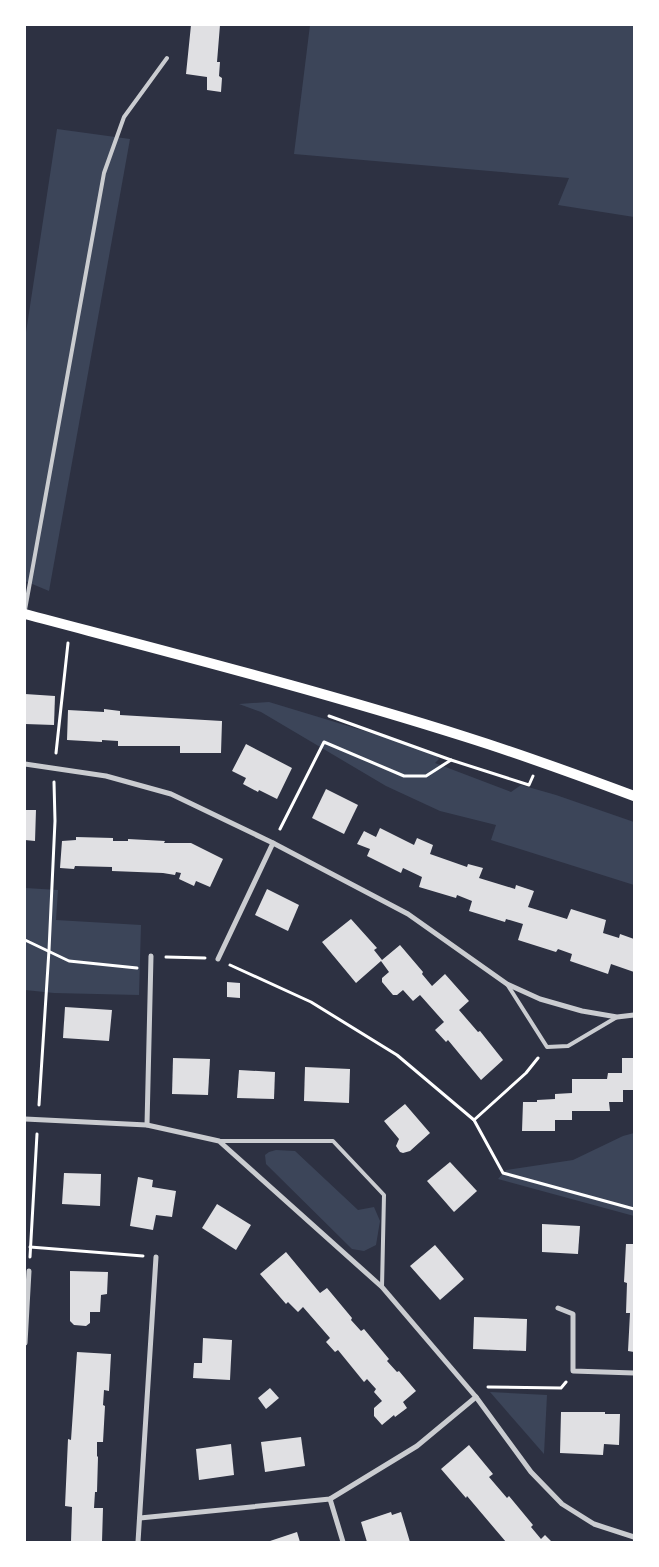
<svg xmlns="http://www.w3.org/2000/svg" width="659" height="1567" font-family="'Titillium Web',sans-serif">
	<rect width="100%" height="100%" fill="#2d3142"/>
	<g fill="#3c4559">
		<polygon points="310,25 634,25 634,217 558,205 569,178 294,154"/>
		<polygon points="57,129 130,139 49,591 25,581 25,339"/>
		<polygon points="269,702 434,752 439,759 435,763 511,792 521,785 556,795 634,822 634,885 491,840 496,825 440,811 386,786 261,712 239,704"/>
		<polygon points="25,888 58,890 56,920 141,925 139,995 54,993 25,990"/>
		<polygon points="634,1133 634,1216 498,1179 506,1170 573,1160 623,1136"/>
		<polygon points="276,1150 295,1151 358,1210 374,1207 380,1221 376,1245 364,1251 352,1249 266,1164 265,1155 269,1152"/>
		<polygon points="490,1392 547,1395 544,1454"/>
	</g>
	<g fill="#e0e0e3">
		<polygon points="191,25 220,25 217,62 220,62 219,76 222,78 221,92 207,90 207,77 186,74"/>
		<polygon points="25,694 55,696 54,725 25,724"/>
		<polygon points="104,709 120,711 120,715 222,721 221,753 180,753 180,746 118,746 118,741 102,740 102,742 67,740 68,710 104,712"/>
		<polygon points="246,744 292,768 277,799 259,790 258,792 243,784 246,778 232,771"/>
		<polygon points="326,789 358,805 344,834 312,818"/>
		<polygon points="25,810 36,810 35,841 25,840"/>
		<polygon points="380,828 414,845 417,838 433,845 430,854 467,867 468,864 483,868 479,878 515,889 516,885 534,891 528,907 567,919 571,909 606,920 603,933 619,938 620,934 634,939 634,972 611,964 608,974 570,961 572,954 558,949 556,952 518,940 523,924 506,919 505,922 469,911 472,901 457,895 456,898 419,887 422,877 403,868 401,873 367,856 370,849 357,844 364,831 376,837"/>
		<polygon points="76,837 113,838 113,841 128,841 128,839 165,841 164,843 191,843 223,859 210,887 196,881 194,886 179,879 181,873 176,872 175,875 163,873 112,871 112,867 75,866 74,869 60,868 62,841 76,840"/>
		<polygon points="267,889 299,905 288,931 255,915"/>
		<polygon points="351,919 377,948 374,950 382,960 400,945 423,972 422,974 432,986 445,974 469,1001 459,1010 478,1032 480,1031 503,1060 481,1080 448,1040 446,1042 435,1030 444,1022 420,995 413,1001 403,990 397,995 393,995 382,982 382,978 389,972 381,961 356,983 322,942"/>
		<polygon points="227,982 240,983 240,998 227,997"/>
		<polygon points="65,1007 112,1010 109,1041 63,1038"/>
		<polygon points="173,1058 210,1059 208,1095 172,1094"/>
		<polygon points="622,1058 634,1058 634,1090 623,1090 623,1102 609,1102 610,1111 572,1111 572,1120 555,1120 555,1131 522,1131 523,1102 537,1102 537,1100 555,1099 555,1094 572,1093 572,1079 607,1079 608,1073 622,1073"/>
		<polygon points="305,1067 350,1069 349,1103 304,1101"/>
		<polygon points="239,1070 275,1072 274,1099 237,1098"/>
		<polygon points="405,1104 430,1133 410,1151 403,1153 400,1152 396,1146 399,1139 384,1121"/>
		<polygon points="450,1162 477,1191 454,1212 427,1181"/>
		<polygon points="64,1173 101,1174 100,1206 62,1204"/>
		<polygon points="138,1177 153,1180 152,1187 176,1191 172,1217 156,1215 153,1230 130,1226"/>
		<polygon points="217,1204 251,1225 236,1250 202,1228"/>
		<polygon points="542,1224 580,1226 578,1254 542,1252"/>
		<polygon points="626,1244 634,1244 634,1352 628,1351 630,1313 626,1313 627,1283 624,1282"/>
		<polygon points="435,1245 464,1279 440,1300 410,1266"/>
		<polygon points="286,1252 320,1293 327,1288 352,1318 351,1320 361,1331 364,1329 389,1359 387,1361 397,1372 399,1371 416,1391 403,1402 407,1408 395,1417 394,1415 382,1425 374,1416 374,1408 382,1401 374,1392 376,1389 367,1379 364,1382 338,1350 335,1352 326,1342 330,1338 303,1307 298,1312 288,1302 286,1304 260,1274"/>
		<polygon points="70,1271 108,1272 107,1294 101,1295 100,1312 90,1312 90,1323 86,1326 74,1325 70,1321"/>
		<polygon points="474,1317 527,1319 526,1351 473,1349"/>
		<polygon points="203,1338 232,1340 230,1380 193,1378 194,1363 202,1363"/>
		<polygon points="77,1352 111,1354 109,1391 104,1390 103,1405 105,1406 103,1442 97,1442 97,1456 98,1457 97,1492 95,1492 94,1508 103,1508 102,1542 71,1542 72,1507 65,1506 68,1439 71,1440"/>
		<polygon points="270,1388 279,1398 266,1409 258,1398"/>
		<polygon points="561,1412 605,1412 605,1414 620,1414 619,1445 604,1444 603,1455 560,1453"/>
		<polygon points="301,1437 305,1466 265,1472 261,1442"/>
		<polygon points="231,1444 234,1475 199,1480 196,1449"/>
		<polygon points="469,1445 493,1474 489,1477 507,1498 509,1496 533,1525 531,1527 541,1539 545,1535 552,1542 506,1542 467,1496 466,1498 441,1469"/>
		<polygon points="391,1512 392,1515 401,1512 410,1542 367,1542 361,1522"/>
		<polygon points="297,1532 300,1542 267,1542"/>
	</g>
	<g fill="none" stroke-linecap="round" stroke-linejoin="round">
		<g stroke="#fff" stroke-width="3">
			<polyline points="329,716 451,760"/>
			<polyline points="56,753 68,643"/>
			<polyline points="280,829 324,742 404,776 426,776 451,760 529,785 533,776"/>
			<polyline points="25,940 69,961 137,968"/>
			<polyline points="166,957 205,958"/>
			<polyline points="230,965 311,1002 397,1055 474,1120 503,1173 634,1209"/>
			<polyline points="39,1105 49,950 55,821 54,782"/>
			<polyline points="474,1120 526,1073 538,1058"/>
			<polyline points="30,1247 143,1256"/>
			<polyline points="30,1257 37,1134"/>
			<polyline points="488,1387 561,1388 566,1382"/>
		</g>
		<g stroke="#caccd0" stroke-width="4">
			<polyline points="25,610 104,173 124,117 167,58"/>
			<polyline points="507,984 547,1047 568,1046 617,1017"/>
			<polyline points="219,1141 333,1141 384,1195 382,1287"/>
		</g>
		<g stroke="#caccd0" stroke-width="5">
			<polyline points="25,764 106,776 171,794 273,843 408,914 507,984 540,999 582,1011 617,1017 634,1015"/>
			<polyline points="218,959 273,843"/>
			<polyline points="25,1119 147,1125 219,1141 382,1287 476,1397 531,1472 562,1504 594,1524 634,1537"/>
			<polyline points="147,1125 151,956"/>
			<polyline points="558,1308 573,1314 573,1371 634,1373"/>
			<polyline points="25,1343 29,1271"/>
			<polyline points="330,1499 343,1542"/>
			<polyline points="140,1518 330,1499 417,1446 476,1397"/>
			<polyline points="138,1542 156,1257"/>
		</g>
		<path stroke="#fff" stroke-width="10" d="M25,614C172,653 321,691 466,737C523,755 578,775 634,796"/>
	</g>
	<rect width="659" height="1567" fill="none" stroke="#ffffff" stroke-width="52"/>
</svg>
